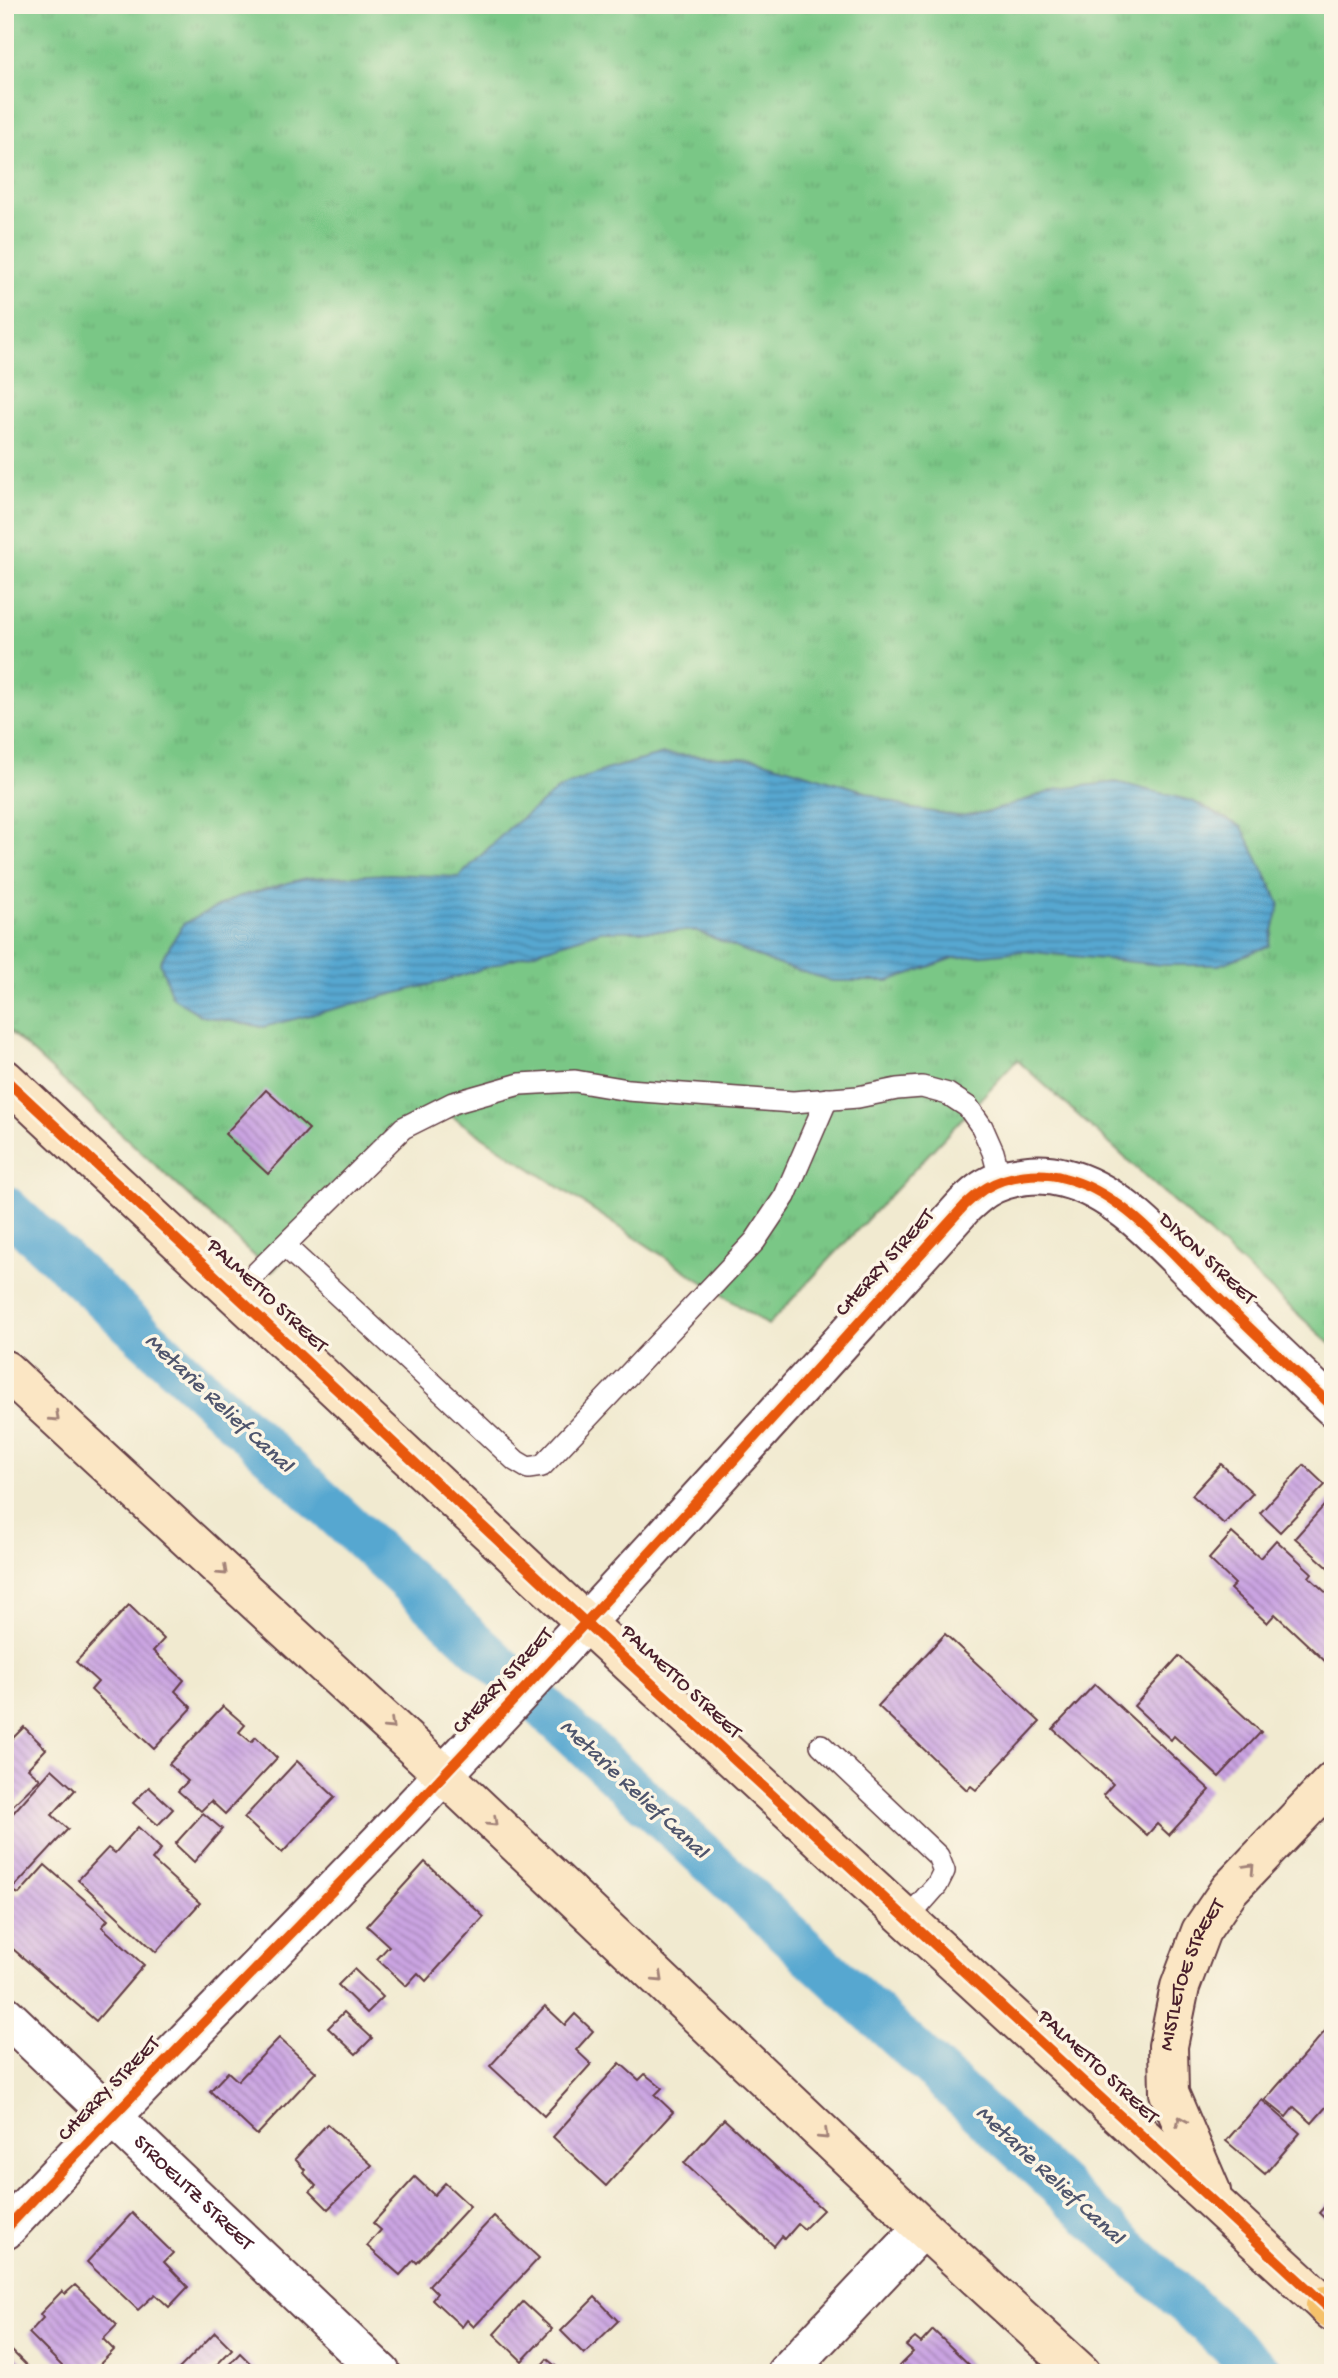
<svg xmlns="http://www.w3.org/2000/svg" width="1338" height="2378" font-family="'Gochi Hand',sans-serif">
	<defs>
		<pattern id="grass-tufts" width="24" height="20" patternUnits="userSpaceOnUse" patternTransform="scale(1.75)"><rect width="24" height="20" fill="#7ac786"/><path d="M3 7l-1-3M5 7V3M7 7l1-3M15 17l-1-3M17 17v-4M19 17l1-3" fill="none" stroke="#6baa74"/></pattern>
		<pattern id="water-rules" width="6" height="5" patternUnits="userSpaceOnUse" patternTransform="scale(1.75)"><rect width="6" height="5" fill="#56a7d0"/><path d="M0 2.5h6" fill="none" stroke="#4987a9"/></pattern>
		<pattern id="building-back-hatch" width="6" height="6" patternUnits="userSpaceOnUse" patternTransform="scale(1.75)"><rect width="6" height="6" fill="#caa4e2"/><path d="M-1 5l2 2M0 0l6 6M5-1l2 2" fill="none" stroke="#a685b7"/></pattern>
	</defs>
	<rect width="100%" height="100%" fill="#fcf5e5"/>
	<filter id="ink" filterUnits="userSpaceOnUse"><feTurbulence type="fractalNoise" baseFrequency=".0143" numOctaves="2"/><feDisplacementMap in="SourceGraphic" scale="14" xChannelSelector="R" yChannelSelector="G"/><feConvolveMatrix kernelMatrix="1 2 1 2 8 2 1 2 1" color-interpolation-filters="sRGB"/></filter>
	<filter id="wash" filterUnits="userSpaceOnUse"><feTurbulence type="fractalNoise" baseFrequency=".00686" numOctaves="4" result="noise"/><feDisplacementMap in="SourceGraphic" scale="28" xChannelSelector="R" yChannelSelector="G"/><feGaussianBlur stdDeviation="1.57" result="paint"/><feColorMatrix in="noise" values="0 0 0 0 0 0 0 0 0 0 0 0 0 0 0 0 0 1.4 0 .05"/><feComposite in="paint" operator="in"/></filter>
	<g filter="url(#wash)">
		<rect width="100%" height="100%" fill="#f1ead0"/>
		<polygon fill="url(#grass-tufts)" stroke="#627358" stroke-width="2" points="5,5 1333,5 1333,1346 1017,1060 768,1325 433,1104 272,1272 5,1027"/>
		<polygon fill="url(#water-rules)" stroke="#50637e" stroke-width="2" points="663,754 758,759 858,789 908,808 958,816 989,812 1058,789 1116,782 1192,801 1242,827 1280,904 1269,946 1219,965 1162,965 1023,951 954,958 889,981 832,981 770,962 697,931 601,931 444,981 263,1027 202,1016 172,997 160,962 183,924 237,897 306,878 390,874 459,877 509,828 559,789 605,770"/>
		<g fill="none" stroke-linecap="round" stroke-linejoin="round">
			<polyline stroke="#56a7d0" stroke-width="44" points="5,1207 1261,2373"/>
		</g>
		<g id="blocks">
			<g fill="url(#building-back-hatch)">
				<polygon points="266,1090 309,1129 268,1174 225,1134"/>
				<polygon points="1221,1464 1253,1493 1224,1524 1192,1495"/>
				<polygon points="1304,1465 1325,1485 1280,1532 1260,1513"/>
				<polygon points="1329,1500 1333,1503 1333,1572 1295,1538"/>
				<polygon points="1232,1533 1260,1558 1276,1540 1312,1573 1309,1577 1333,1599 1333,1656 1327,1663 1275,1614 1267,1623 1230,1589 1235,1584 1209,1559"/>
				<polygon points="129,1605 164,1639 153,1651 184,1680 175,1691 192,1708 154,1749 91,1690 98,1682 76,1662"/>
				<polygon points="945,1634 1040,1722 976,1790 971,1786 967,1790 878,1706"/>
				<polygon points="1179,1656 1261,1732 1219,1777 1174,1736 1171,1740 1134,1706"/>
				<polygon points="1095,1684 1210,1790 1169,1835 1157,1824 1147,1835 1103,1795 1113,1784 1053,1729"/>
				<polygon points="223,1706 245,1725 239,1732 251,1742 256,1737 277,1758 225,1814 211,1801 201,1811 178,1791 188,1781 169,1764"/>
				<polygon points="24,1727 46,1749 28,1768 40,1779 5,1813 5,1746"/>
				<polygon points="297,1761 335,1797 282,1853 244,1818"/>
				<polygon points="52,1769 75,1790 52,1815 68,1829 5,1897 5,1822"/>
				<polygon points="149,1787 173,1809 158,1825 133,1803"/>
				<polygon points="203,1813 222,1829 194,1862 175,1844"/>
				<polygon points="138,1827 161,1849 152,1860 200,1903 156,1952 78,1880 108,1848 115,1853"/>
				<polygon points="425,1862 484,1917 426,1981 418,1973 406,1986 377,1959 389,1946 367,1926"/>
				<polygon points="45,1865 108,1920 102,1927 144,1965 96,2021 5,1942 5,1903 15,1892 19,1894"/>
				<polygon points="354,1969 383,1997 367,2013 338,1985"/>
				<polygon points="545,2006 565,2025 575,2014 593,2031 576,2050 591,2064 544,2116 490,2066"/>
				<polygon points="344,2012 372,2038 356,2054 328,2028"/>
				<polygon points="1333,2022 1333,2099 1312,2123 1294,2107 1286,2117 1265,2100"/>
				<polygon points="279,2038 316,2072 257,2135 210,2091 228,2072 238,2081"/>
				<polygon points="620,2063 639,2080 645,2074 662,2088 655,2095 673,2112 606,2186 553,2137"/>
				<polygon points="1262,2100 1300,2133 1265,2174 1226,2141"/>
				<polygon points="724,2119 823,2210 804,2229 798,2224 785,2239 782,2236 774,2246 684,2163"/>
				<polygon points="327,2124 372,2165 328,2209 310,2191 316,2186 303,2172 305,2170 295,2159"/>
				<polygon points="415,2177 434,2195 445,2183 470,2206 417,2263 414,2260 400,2275 367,2246 381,2230 373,2223"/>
				<polygon points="1333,2197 1333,2226 1319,2213"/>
				<polygon points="132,2213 173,2253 164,2262 188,2287 169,2307 155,2294 138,2310 87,2262"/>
				<polygon points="494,2216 539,2258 474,2327 467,2320 462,2327 432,2299 437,2293 429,2285"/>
				<polygon points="75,2285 117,2325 103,2339 114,2350 91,2373 69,2373 29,2333 43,2318 40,2314 62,2291 65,2294"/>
				<polygon points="595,2297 618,2321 584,2354 561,2331"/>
				<polygon points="523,2302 552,2329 522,2361 494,2334"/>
				<polygon points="933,2330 978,2373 907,2373 899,2366 913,2352 906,2346 915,2338 921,2343"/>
				<polygon points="215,2332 232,2349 209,2373 181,2373 178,2370"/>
				<polygon points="8,2347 34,2373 5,2373 5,2351"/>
				<polygon points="240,2353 260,2373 221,2373"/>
				<polygon points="547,2359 564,2373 535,2373"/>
			</g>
		</g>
	</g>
	<g filter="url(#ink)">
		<use href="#blocks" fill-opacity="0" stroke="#633d44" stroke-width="2"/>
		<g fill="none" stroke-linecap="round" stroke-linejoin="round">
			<defs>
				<g id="lane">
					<polyline points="285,1246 516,1461 528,1468 542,1466 755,1241 785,1196 827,1099"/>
					<polyline points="235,1294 403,1128 453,1103 520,1084 575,1081 628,1090 793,1102 858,1097 897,1089 922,1087 948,1094 968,1107 982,1127 993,1152 1001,1182"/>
					<polyline points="821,1745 938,1856 944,1871 937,1885 907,1919"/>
				</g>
				<g id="street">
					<path id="s1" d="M5,2015L381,2373"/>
					<path d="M5,2230C149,2074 301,1927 446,1772C622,1586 793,1395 965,1205C972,1199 979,1192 986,1188C1007,1175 1040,1171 1064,1178C1121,1192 1164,1246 1206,1286C1248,1326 1290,1367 1333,1407"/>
					<polyline points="786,2373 923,2228"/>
				</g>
				<g id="secondary">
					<polyline points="5,1079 586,1623 1333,2312"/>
					<polyline points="5,1370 444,1775 923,2228 1081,2373"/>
					<path id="s2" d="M1211,2191L1169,2093L1168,2046L1180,1987L1201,1931L1229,1890L1333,1781"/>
				</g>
				<polyline id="highway" points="1325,2305 1333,2310"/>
			</defs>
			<use href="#lane" stroke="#633d44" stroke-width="24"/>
			<use href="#street" stroke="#633d44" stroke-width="42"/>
			<use href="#secondary" stroke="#633d44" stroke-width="42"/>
			<use href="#highway" stroke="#633d44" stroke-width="42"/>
			<use href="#lane" stroke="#fff" stroke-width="21"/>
			<use href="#street" stroke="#fff" stroke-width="38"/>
			<use href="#secondary" stroke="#fbe6c4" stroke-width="38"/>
			<use href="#highway" stroke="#f5c16b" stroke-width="38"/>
			<defs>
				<g id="cycleway">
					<polyline points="5,1079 586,1623 1333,2312"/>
					<path d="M5,2230C149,2074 301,1927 446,1772C622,1586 793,1395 965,1205C972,1199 979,1192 986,1188C1007,1175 1040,1171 1064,1178C1121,1192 1164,1246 1206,1286C1248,1326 1290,1367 1333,1407"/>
				</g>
			</defs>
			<use href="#cycleway" stroke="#fcf5e5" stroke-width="15"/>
			<use href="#cycleway" stroke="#e8590c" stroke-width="10"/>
		</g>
		<defs><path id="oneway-chevron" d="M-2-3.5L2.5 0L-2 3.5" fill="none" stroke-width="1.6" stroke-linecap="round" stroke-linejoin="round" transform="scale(1.75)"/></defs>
		<g stroke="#a28278">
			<use href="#oneway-chevron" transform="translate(55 1417) rotate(43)"/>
			<use href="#oneway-chevron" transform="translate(223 1571) rotate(43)"/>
			<use href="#oneway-chevron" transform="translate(390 1725) rotate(43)"/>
			<use href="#oneway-chevron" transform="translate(493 1822) rotate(43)"/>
			<use href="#oneway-chevron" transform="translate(1250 1868) rotate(-47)"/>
			<use href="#oneway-chevron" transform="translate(659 1978) rotate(43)"/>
			<use href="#oneway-chevron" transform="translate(1181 2121) rotate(-113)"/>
			<use href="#oneway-chevron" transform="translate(824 2135) rotate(43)"/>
		</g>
	</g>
	<g text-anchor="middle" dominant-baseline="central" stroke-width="7" stroke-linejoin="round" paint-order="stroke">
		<g font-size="21" fill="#4a1f2b" stroke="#fcf5e5">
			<text transform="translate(1206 1260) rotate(43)">DIXON STREET</text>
			<text transform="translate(886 1264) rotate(-48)">CHERRY STREET</text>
			<text transform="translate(266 1297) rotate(43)">PALMETTO STREET</text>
			<text transform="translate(504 1682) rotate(-47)">CHERRY STREET</text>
			<text transform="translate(680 1683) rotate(43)">PALMETTO STREET</text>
			<text stroke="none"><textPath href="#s2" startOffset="229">MISTLETOE STREET</textPath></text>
			<text transform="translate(1097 2068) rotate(43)">PALMETTO STREET</text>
			<text transform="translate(110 2090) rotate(-46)">CHERRY STREET</text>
			<text stroke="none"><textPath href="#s1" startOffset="259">STROELITZ STREET</textPath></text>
		</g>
		<g font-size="23" font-style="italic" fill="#4f556d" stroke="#fcf5e5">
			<text transform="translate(218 1404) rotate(43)">Metarie Relief Canal</text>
			<text transform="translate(633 1790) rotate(43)">Metarie Relief Canal</text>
			<text transform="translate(1049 2176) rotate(43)">Metarie Relief Canal</text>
		</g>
	</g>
	<rect width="1338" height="2378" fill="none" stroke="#fcf5e5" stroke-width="28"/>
</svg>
